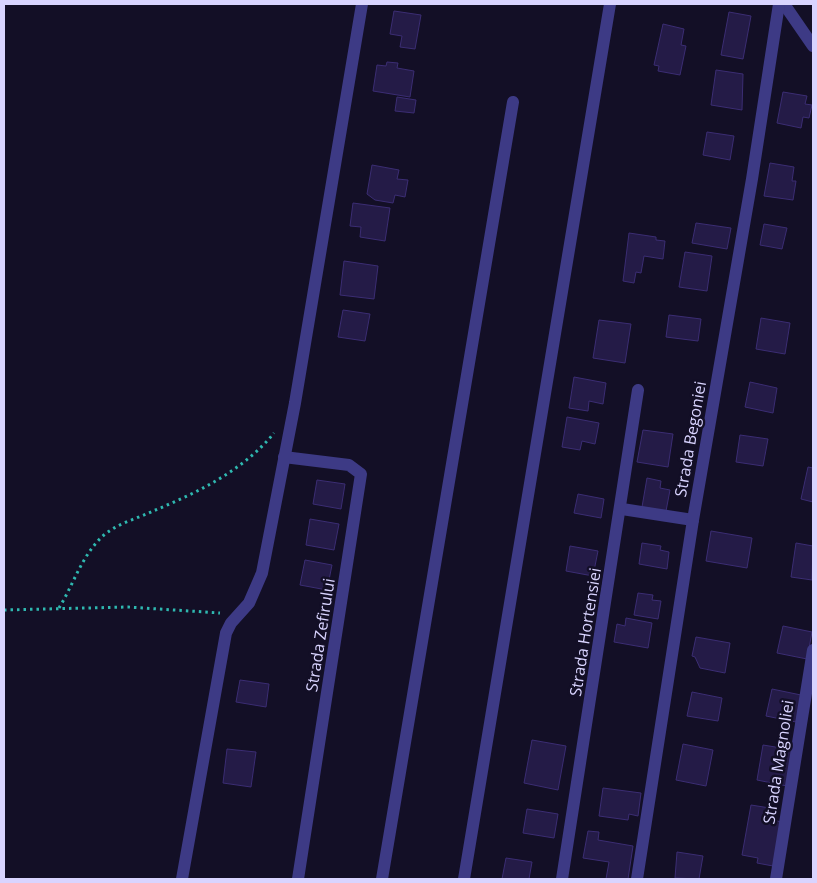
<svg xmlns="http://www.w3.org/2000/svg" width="817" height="883" font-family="'Open Sans',sans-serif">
	<rect width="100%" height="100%" fill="#130f26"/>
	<g fill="#241b47" stroke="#3b2d73">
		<polygon points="394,11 421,15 415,49 400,47 402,36 390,34"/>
		<polygon points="729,12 751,16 743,59 721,55"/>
		<polygon points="663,24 684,29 681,45 686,46 680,75 658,71 659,66 654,65"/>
		<polygon points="387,62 398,63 397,68 414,71 410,97 373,91 377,65 386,66"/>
		<polygon points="716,70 743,74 742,110 711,105"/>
		<polygon points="783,92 807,96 805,104 812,105 809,118 803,117 801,128 777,123"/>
		<polygon points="397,97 416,100 414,113 395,111"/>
		<polygon points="707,132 734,136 730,160 703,155"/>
		<polygon points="770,163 794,167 792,181 796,181 793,200 764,196"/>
		<polygon points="372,165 399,170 397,179 408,180 405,197 395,195 393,203 375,200 367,194"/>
		<polygon points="353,203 390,208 385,241 360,237 361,227 350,226"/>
		<polygon points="696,223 731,228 727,249 692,243"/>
		<polygon points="764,224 787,228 782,249 760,245"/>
		<polygon points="629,233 656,237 656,240 665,241 663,259 644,256 641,273 636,272 634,283 623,281"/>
		<polygon points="685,252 712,256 707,291 679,287"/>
		<polygon points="344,261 378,266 374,299 340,295"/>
		<polygon points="343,310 370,314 365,341 338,337"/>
		<polygon points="669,315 701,319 698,341 666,337"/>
		<polygon points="761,318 790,323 785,354 756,349"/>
		<polygon points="599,320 631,324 625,363 593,358"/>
		<polygon points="574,377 606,383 603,404 589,401 588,411 569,408"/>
		<polygon points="750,382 777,388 773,413 745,407"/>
		<polygon points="567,417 599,423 595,444 582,441 580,450 562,447"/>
		<polygon points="643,430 673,434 668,467 637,462"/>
		<polygon points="740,435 768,439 763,466 736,462"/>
		<polygon points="808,467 813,468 813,502 801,499"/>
		<polygon points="647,478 661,481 660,488 670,490 666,511 642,507"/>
		<polygon points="317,480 345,484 341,509 313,504"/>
		<polygon points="578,494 604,499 601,518 574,513"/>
		<polygon points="310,519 339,524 334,550 306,545"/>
		<polygon points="711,531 752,538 747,568 706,561"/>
		<polygon points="642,543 661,546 660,550 669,552 667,569 639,564"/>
		<polygon points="796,543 813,546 812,580 791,577"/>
		<polygon points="570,546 598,551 593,576 566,571"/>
		<polygon points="305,560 332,565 327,590 300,585"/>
		<polygon points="638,593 653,595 652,600 661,601 658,619 634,615"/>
		<polygon points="626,618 652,623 648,648 614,642 617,624 625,626"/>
		<polygon points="783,626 812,632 807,659 777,653"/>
		<polygon points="696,637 730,643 725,673 700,668 695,657 692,656"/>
		<polygon points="240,680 269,684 266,707 236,702"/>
		<polygon points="772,689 801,695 796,722 766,716"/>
		<polygon points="692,692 722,698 718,721 687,716"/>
		<polygon points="532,740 566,746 558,790 524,783"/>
		<polygon points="683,744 713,750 706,786 676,780"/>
		<polygon points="763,745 794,750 787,786 757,780"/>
		<polygon points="227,749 256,752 251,787 223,783"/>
		<polygon points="603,788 641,793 638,816 629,814 628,820 599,816"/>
		<polygon points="751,805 776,809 774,820 781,822 773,866 757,863 758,858 742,855"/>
		<polygon points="527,809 558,814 554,838 523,833"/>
		<polygon points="588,831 599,832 598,840 633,846 628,879 606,879 609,862 583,858"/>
		<polygon points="677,852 703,856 699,879 675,878"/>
		<polygon points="506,858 532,862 529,879 502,879"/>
	</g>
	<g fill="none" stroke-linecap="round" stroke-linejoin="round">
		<g stroke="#2fb8b0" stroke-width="3" stroke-dasharray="2.5 4" stroke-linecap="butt">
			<path d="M59,608C72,587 80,561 97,542C111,525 134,520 153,511C197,493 244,470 274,433"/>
			<polyline points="4,610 128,607 220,613"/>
		</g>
		<g stroke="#3d3a85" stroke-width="12">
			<polyline points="784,4 813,46"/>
			<polyline points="284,457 349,465 361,474 298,879"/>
			<polyline points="622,509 693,520"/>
			<polyline points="182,879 226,633 231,623 249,603 262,573 295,403 362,4"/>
			<polyline points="382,879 513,102"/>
			<polyline points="464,879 610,4"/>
			<polyline points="562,879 638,390"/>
			<polyline points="637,879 693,520 752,179 779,4"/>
			<polyline points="776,879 813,650"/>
		</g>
	</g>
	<g text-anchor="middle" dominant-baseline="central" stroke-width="5" stroke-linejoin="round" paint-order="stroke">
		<g font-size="16" fill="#d9d4ff" stroke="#130f26">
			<text transform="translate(690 439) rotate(-80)">Strada Begoniei</text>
			<text transform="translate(585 632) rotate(-81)">Strada Hortensiei</text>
			<text transform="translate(320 635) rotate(-81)">Strada Zefirului</text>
			<text transform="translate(778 762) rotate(-81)">Strada Magnoliei</text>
		</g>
	</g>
	<rect width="817" height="883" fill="none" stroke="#d9d4ff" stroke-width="10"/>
</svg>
